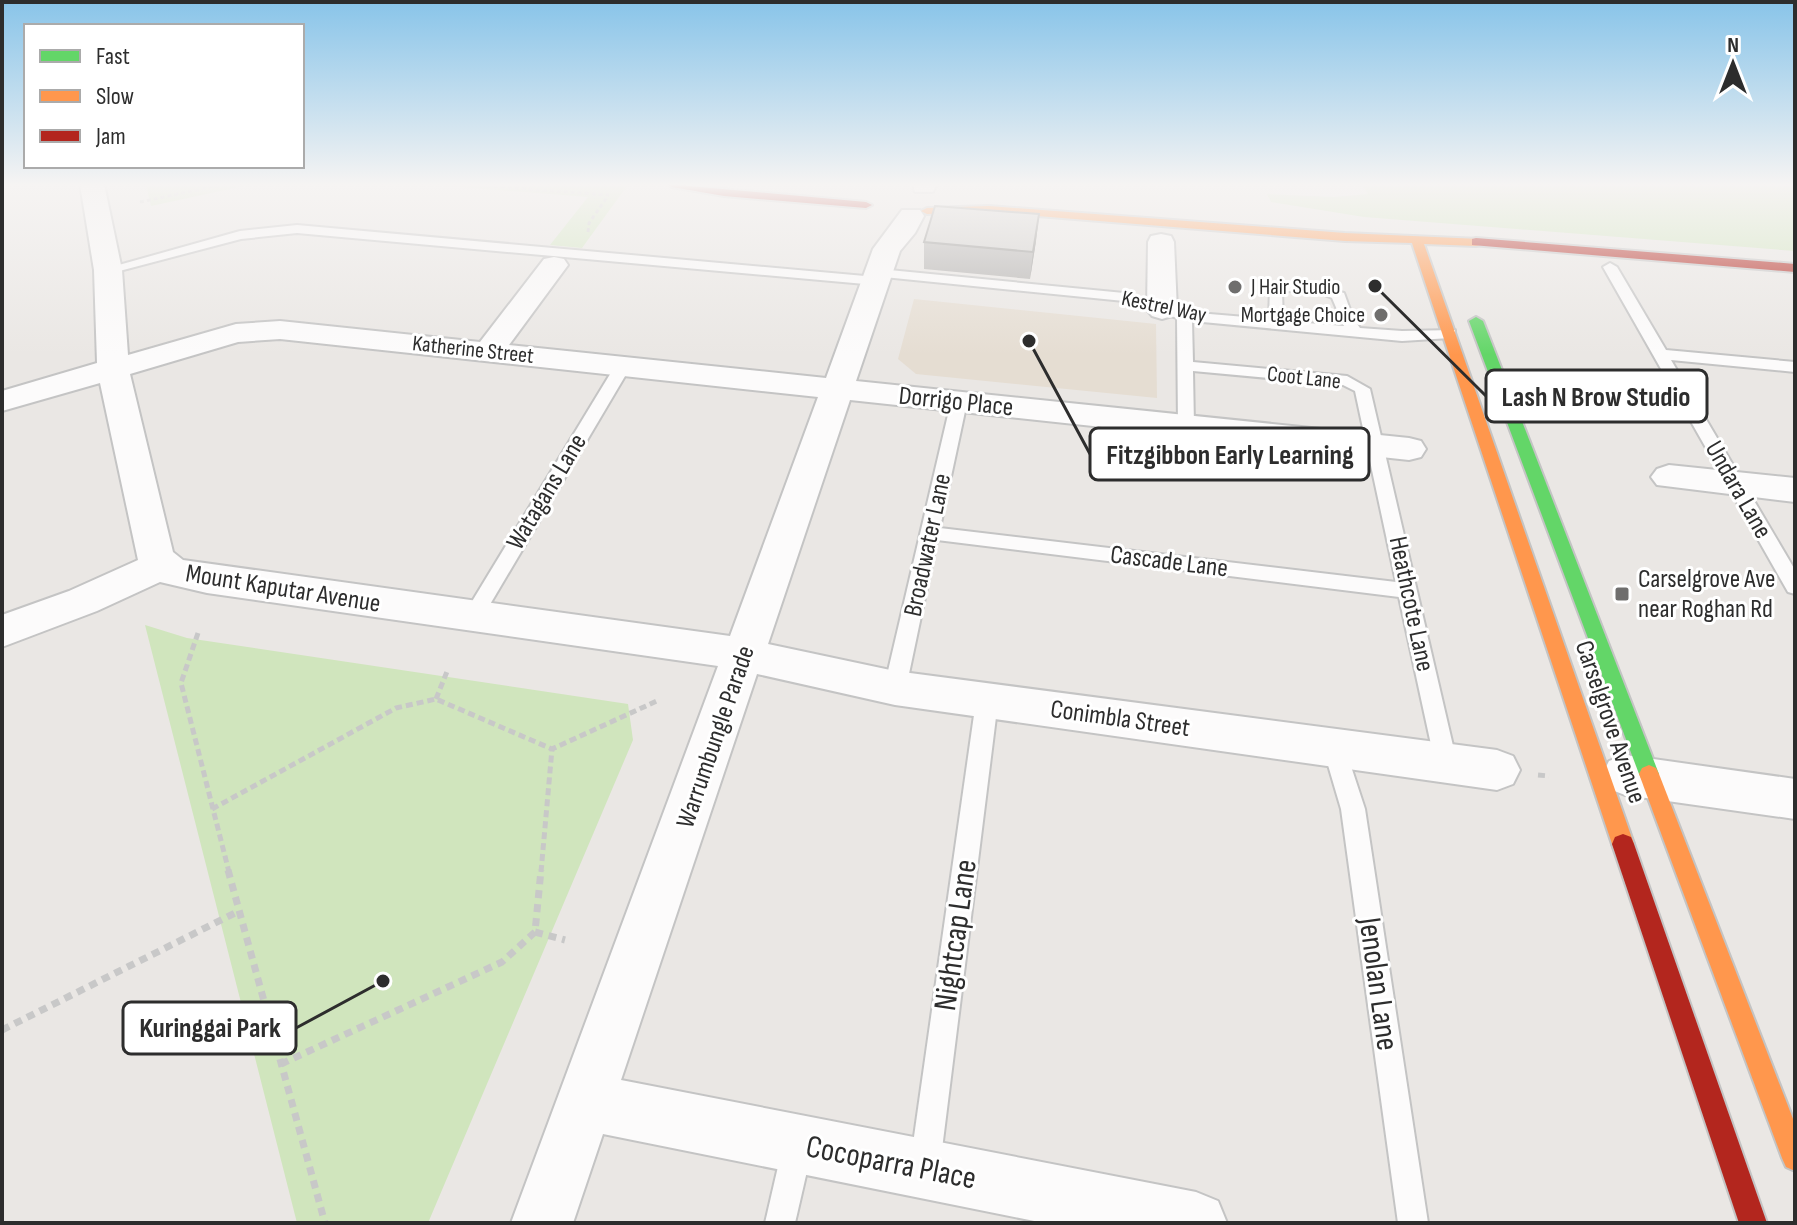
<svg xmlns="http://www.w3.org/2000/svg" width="1797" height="1225" font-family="'Sofia Sans Condensed',sans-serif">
	<rect width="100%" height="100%" fill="#eae7e4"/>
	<polygon fill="#e5ddd2" points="914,299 1156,324 1157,398 916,374 898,359"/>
	<g fill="#d0e5bd">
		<polygon points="146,184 253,184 151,206"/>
		<polygon points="421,184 615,184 627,186 582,248 550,245 588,197"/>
		<polygon points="1361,184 1795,184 1795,251 1364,217 1271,202 1267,194 1334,197 1368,194"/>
		<polygon points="145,625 187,638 628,704 633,740 428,1223 297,1223"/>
	</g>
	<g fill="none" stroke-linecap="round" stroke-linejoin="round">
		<defs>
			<g id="lane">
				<polygon points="297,225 876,277 883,281 876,285 297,233 241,239 108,274 101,270 240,231"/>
				<polygon points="1610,263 1617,267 1666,350 1795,362 1795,372 1671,360 1795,570 1795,594 1788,592 1603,267"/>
				<path d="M879,269L1124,293L1186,312L1269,319L1270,287L1308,282L1344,293L1353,318L1360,328L1402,331L1455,330V336L1450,338L1402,341L1192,321L1193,362L1347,376L1370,389L1457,763L1454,770L1446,773L1438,770L1435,763L1399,597L937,540L906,688L903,694L895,697L887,694L884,688L951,402L959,397L967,402L940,528L1396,582L1355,391L1343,385L1193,371L1194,426L1186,431L1178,426L1177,318L1124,301L874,276V270ZM1299,290L1317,292L1332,298L1344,326L1283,321L1282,292Z"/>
				<polygon points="623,361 631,366 479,623 465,623 462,618 465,613 615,366"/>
				<polygon points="987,692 995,695 998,701 940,1165 936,1176 925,1180 914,1176 910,1165 976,701 979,695"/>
				<polygon points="1334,739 1342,741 1345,748 1365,809 1428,1223 1398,1223 1341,809 1323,748 1326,741"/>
				<polygon points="798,1130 808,1135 813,1145 795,1223 765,1223 783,1145 788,1135"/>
			</g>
			<g id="street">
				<path d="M80,184H104L122,270L128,355L236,324L280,321L480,342L544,259L554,257L564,259L568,265L509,345L826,378L873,249L902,210H920L924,216L915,233L900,251L856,381L1409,438L1421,441L1426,449L1421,457L1409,460L850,400L768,644L895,671L1497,750L1513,756L1520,770L1513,784L1497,790L895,705L757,674L621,1080L1196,1192L1218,1201L1227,1223H1044L603,1134L573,1223H511L718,666L207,593L160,582L97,611L2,647V615L69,591L138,560L100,383L2,411V391L97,363L94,270ZM280,339L818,397L730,636L183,560L173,552L130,374L238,342Z"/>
				<polygon points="913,184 937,184 933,192 915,192"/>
				<polygon points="1161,234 1171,236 1174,242 1177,310 1172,316 1162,319 1152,316 1147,310 1148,242 1151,236"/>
				<polygon points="1669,465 1795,478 1795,502 1657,485 1651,477 1657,469"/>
				<polygon points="1625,755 1795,779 1795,819 1625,795 1609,789 1602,775 1609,761"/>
			</g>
			<polygon id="fast" points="1476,317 1483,321 1659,774 1656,780 1649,783 1642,780 1639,774 1469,321"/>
			<g id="slow">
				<polygon points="989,206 1345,233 1480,239 1480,245 1476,246 1424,244 1634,844 1631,851 1623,854 1615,851 1612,844 1412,243 1345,241 989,212 927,214 921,211 927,208"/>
				<polygon points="1649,765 1656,768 1659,774 1795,1124 1795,1171 1786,1167 1782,1158 1639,774 1642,768"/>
			</g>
			<g id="jam">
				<polygon points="667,184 866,202 872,205 866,208 724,196 672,187"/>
				<polygon points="1476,238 1795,264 1795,272 1472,245 1472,239"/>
				<polygon points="1623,834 1631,837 1634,844 1767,1223 1739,1223 1612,844 1615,837"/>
			</g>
		</defs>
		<use href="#lane" stroke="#c4c4c4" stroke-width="4"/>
		<use href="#street" stroke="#c4c4c4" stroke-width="4"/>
		<use href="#fast" stroke="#c4c4c4" stroke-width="4"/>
		<use href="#slow" stroke="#c4c4c4" stroke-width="4"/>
		<use href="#jam" stroke="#c4c4c4" stroke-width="4"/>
		<g stroke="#c8c8c8" stroke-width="3" stroke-dasharray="4 3" stroke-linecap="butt">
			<polyline points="459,184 609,195"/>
			<polyline points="140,202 226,184"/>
			<polyline points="588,232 589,223 608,196"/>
		</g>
		<g stroke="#c8c8c8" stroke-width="5" stroke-dasharray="7 4" stroke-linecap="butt">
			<polyline points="198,633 181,683 229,872"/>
			<polyline points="436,699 448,669"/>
			<polyline points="1538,775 1549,776"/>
			<polyline points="212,809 396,708 436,699 552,749"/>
			<polyline points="541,872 552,749 659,700"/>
		</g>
		<g stroke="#c8c8c8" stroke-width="7" stroke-dasharray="8 6" stroke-linecap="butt">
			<polyline points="228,870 325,1223"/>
			<polyline points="535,932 565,940"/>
			<polyline points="2,1030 239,911"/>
			<polyline points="281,1064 502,962 535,932 541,870"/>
		</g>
		<use href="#lane" fill="#fcfbfb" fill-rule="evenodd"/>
		<use href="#street" fill="#fcfbfb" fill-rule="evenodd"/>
		<use href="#fast" fill="#63d668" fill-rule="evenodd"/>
		<use href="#slow" fill="#ff974d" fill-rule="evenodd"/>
		<use href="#jam" fill="#b3261e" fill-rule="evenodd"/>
	</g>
	<g fill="#b2b0ae">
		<polygon points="1116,184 1243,184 1116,185"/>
		<polygon points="1036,241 1030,279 924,269 924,242"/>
	</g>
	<polygon fill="#91908d" points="1039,214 1036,241 1030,279 1033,252"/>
	<polygon fill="#cfcdca" stroke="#91908d" stroke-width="2" points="935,206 1039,214 1033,252 924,242"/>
	<linearGradient id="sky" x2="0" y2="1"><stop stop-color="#88c4e9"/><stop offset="0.52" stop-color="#f6f4f3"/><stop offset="1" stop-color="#f6f4f3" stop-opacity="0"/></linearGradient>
	<rect width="1797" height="355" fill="url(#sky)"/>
	<g fill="#6f6e6d" stroke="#fff" stroke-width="3">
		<circle cx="1235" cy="287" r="8"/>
		<circle cx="1381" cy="315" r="8"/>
		<rect x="1614" y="586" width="16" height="16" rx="4"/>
	</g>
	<g text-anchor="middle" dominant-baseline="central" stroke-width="6" stroke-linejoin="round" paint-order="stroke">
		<g font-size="22" fill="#2d2d2d" stroke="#fff" text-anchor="start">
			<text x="1251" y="287">J Hair Studio</text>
			<text x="1365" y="315" text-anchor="end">Mortgage Choice</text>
		</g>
		<g font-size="22" fill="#2d2d2d" stroke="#fff">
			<text transform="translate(1164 307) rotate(12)">Kestrel Way</text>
			<text transform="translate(473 350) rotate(6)">Katherine Street</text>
			<text transform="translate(1304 378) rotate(6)">Coot Lane</text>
		</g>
		<g font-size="26" fill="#2d2d2d" stroke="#fff">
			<text transform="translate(956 402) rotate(6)">Dorrigo Place</text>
			<text transform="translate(1738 490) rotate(60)">Undara Lane</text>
			<text transform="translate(547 492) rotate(-59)">Watagans Lane</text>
			<text transform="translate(928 545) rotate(-78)">Broadwater Lane</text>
			<text transform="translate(1169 562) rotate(7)">Cascade Lane</text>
			<text transform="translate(283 589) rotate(9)">Mount Kaputar Avenue</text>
			<text transform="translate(1411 604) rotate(78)">Heathcote Lane</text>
			<text transform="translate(1120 719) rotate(8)">Conimbla Street</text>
			<text transform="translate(1610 722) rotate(71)">Carselgrove Avenue</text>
			<text transform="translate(716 737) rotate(-71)">Warrumbungle Parade</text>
		</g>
		<g font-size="26" fill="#2d2d2d" stroke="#fff" text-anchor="start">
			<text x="1638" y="579">Carselgrove Ave<tspan x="1638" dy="30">near Roghan Rd</tspan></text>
		</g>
		<g font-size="32" fill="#2d2d2d" stroke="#fff">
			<text transform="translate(956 935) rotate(-82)">Nightcap Lane</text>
			<text transform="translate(1378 984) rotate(82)">Jenolan Lane</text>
			<text transform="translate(891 1163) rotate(11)">Cocoparra Place</text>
		</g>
	</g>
	<path fill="none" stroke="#2d2d2d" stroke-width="3" d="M1375 286L1486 396M1029 341L1090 454M383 981L296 1028"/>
	<g fill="#2d2d2d" stroke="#fff" stroke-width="3">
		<circle cx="1375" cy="286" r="8"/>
		<circle cx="1029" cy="341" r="8"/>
		<circle cx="383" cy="981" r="8"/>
	</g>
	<g fill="#fff" stroke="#2d2d2d" stroke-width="3">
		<rect x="1486" y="370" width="221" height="52" rx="8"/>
		<rect x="1090" y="428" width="279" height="52" rx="8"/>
		<rect x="123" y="1002" width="173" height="52" rx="8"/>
	</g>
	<g font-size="28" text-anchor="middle" font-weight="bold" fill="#2d2d2d">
		<text x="1596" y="406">Lash N Brow Studio</text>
		<text x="1230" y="464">Fitzgibbon Early Learning</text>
		<text x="210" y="1037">Kuringgai Park</text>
	</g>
	<rect width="1797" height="1225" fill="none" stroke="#2d2d2d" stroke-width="8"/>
	<rect x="24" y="24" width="280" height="144" fill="#ffffff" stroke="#ababab" stroke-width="2"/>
	<rect x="40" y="50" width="40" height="12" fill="#63d668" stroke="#ababab" stroke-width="2"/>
	<text x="96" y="64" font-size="24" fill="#2d2d2d">Fast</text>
	<rect x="40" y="90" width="40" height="12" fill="#ff974d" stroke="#ababab" stroke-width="2"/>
	<text x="96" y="104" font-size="24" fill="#2d2d2d">Slow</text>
	<rect x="40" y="130" width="40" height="12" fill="#b3261e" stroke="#ababab" stroke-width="2"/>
	<text x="96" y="144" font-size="24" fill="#2d2d2d">Jam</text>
	<g transform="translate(1733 64)" stroke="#ffffff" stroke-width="6" paint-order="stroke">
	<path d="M0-6L14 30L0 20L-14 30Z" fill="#2d2d2d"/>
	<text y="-12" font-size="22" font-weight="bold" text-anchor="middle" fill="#2d2d2d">N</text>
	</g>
</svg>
